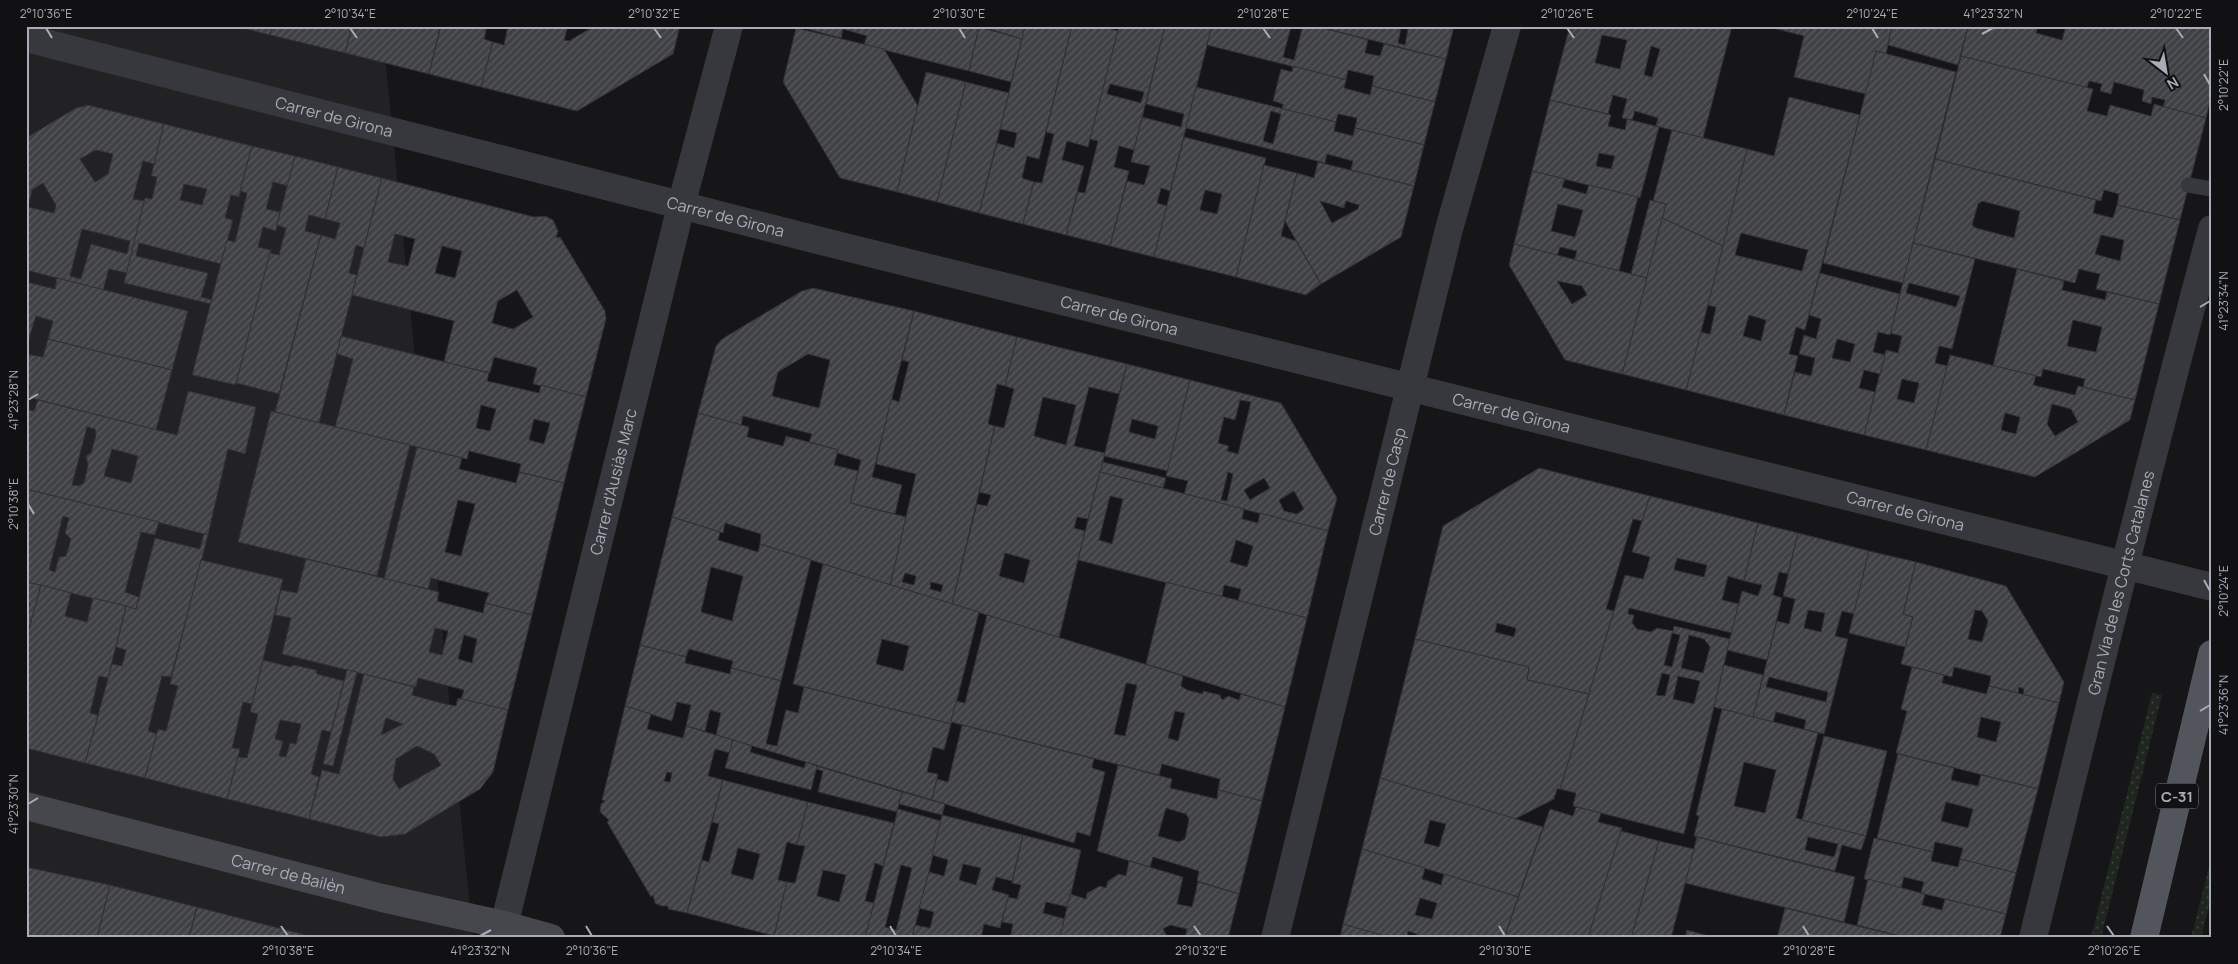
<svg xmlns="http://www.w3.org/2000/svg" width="2238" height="964" font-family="Manrope,sans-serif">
	<defs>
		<pattern id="grass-dots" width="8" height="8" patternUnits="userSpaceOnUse" patternTransform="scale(1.25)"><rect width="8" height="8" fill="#1e261f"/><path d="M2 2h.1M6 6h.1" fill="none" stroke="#3c433d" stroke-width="1.8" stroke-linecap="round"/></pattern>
		<pattern id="building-hatch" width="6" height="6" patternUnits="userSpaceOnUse" patternTransform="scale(1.25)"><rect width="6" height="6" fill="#404145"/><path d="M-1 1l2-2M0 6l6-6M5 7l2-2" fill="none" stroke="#595a5e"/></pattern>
	</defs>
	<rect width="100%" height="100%" fill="#161618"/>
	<polygon fill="#222225" points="26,26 382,26 473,938 26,938"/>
	<g fill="url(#grass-dots)">
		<polygon points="2152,693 2162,695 2101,938 2091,938"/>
		<polygon points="2212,855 2212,894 2201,938 2191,938"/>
	</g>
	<g fill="url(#building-hatch)" stroke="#303034" fill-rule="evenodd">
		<polygon points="235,26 272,26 270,35"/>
		<polygon points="272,26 352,26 345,53 270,35"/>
		<polygon points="352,26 431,26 440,28 429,74 345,53"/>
		<polygon points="441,26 487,26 484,39 493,42 481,87 429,74"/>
		<polygon points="508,26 568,26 564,40 569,41 594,26 680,26 673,54 577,111 481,87 493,42 504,45"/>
		<polygon points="796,26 975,26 979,27 969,71 864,45 867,36 843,29 841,38"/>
		<polygon points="980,26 1025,26 1022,39"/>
		<polygon points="1025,26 1072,26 1039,159 1027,156 1022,178 1034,182 1023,224 979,213 997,143 1014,148 1017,133 1000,129"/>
		<polygon points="1072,26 1099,26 1118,31 1088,147 1067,141 1062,160 1084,166 1066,235 1023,224 1034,182 1042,183 1054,134 1046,132"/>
		<path d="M1119,26H1165L1134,150L1119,146L1114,167L1129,171L1110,246L1066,235L1078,192L1085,193L1098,141L1090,139ZM1110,84L1144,92L1141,103L1107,94Z"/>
		<polygon points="1165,26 1212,26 1170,191 1161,188 1157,203 1167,206 1154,257 1110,246 1127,181 1144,185 1150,166 1131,162 1142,117 1181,127 1184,114 1146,104"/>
		<path d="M1212,26H1316L1368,40L1365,53L1380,56L1384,44L1446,59L1435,102L1372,86L1374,76L1348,70L1346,80L1207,45ZM1291,27L1302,29L1294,60L1283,57Z"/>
		<path d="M1316,26H1454L1446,59ZM1401,28L1408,29L1405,45L1398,43Z"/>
		<path d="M1570,26H1732L1703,138L1656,126L1658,118L1635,111L1632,120L1622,118L1627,99L1613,95L1608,114L1550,100ZM1602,35L1627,40L1620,69L1595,63ZM1651,46L1660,49L1652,77L1644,75Z"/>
		<polygon points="1765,26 1892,26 1886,54 1876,51 1866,94 1794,77 1804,36"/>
		<polygon points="1892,26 1968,26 1958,65 1888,45"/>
		<polygon points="1968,26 2038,26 2036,33 2062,40 2066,26 2212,26 2212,92 2206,118 2163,107 2165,100 2152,97 2151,104 2142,101 2144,90 2114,82 2111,94 2100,91 2102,84 2089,81 2087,88 1961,56"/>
		<polygon points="979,27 1022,39 1011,82 969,71"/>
		<polygon points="796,28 884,49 918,106 897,192 840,178 783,82"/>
		<polygon points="1876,51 1956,72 1903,283 1823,263"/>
		<polygon points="1961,56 2093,89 2087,111 2107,116 2110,105 2151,116 2154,104 2206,118 2180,220 2117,205 2119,194 2104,190 2101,201 1935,159"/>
		<polygon points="1293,66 1346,80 1344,88 1370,95 1372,86 1435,102 1424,145 1355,128 1357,118 1338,114 1336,122 1282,109 1283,104 1273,101 1281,69 1292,72"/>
		<polygon points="926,72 966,82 937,202 897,192"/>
		<polygon points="966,82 1009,93 979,213 937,202"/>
		<path d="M1196,87L1336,122L1334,131L1353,136L1355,128L1424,145L1414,186L1351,170L1353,161L1327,154L1325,163L1186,128ZM1271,111L1281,114L1273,144L1263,141Z"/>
		<path d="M1789,97L1860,115L1805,330L1796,327L1789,354L1798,356L1784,415L1686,390L1700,332L1710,334L1716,307L1707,305L1747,149L1774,156ZM1741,233L1808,250L1802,271L1735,255ZM1749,315L1766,320L1761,341L1743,336Z"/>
		<path d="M1550,100L1611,115L1608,126L1625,130L1627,119L1659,127L1640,198L1532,171ZM1599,153L1615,156L1611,169L1596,166Z"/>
		<path d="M88,105L164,124L154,164L143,161L133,199L145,201L127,273L109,269L103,290L26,270V251L29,241H26V138L76,108ZM96,150L113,154L108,174L95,182L80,159ZM43,183L56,205L54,213L28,207L32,190ZM82,229L130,241L127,254L91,244L81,279L70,276Z"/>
		<path d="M164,124L252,146L239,197L231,195L225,218L233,220L221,264L139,243L136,256L208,273L201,297L212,300L211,304L124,283L145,198L152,199L157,177L151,176ZM184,184L207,189L202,205L180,200Z"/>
		<polygon points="1672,130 1747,149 1723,246 1662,218 1666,204 1653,201"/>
		<path d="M1184,137L1266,158L1236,277L1154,257ZM1205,190L1222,194L1217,214L1200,210Z"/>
		<polygon points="252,146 295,156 288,186 273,182 266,209 280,212 276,231 263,227 258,247 271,250 236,385 192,375 227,240 235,242 247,193 240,191"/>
		<polygon points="295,156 338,167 325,219 309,215 307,222 305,231 321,235 279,394 236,383 270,253 279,255 286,228 277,225"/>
		<path d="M1935,159L2096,200L2093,213L2113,218L2117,205L2180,220L2159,304L2096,289L2100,274L2079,269L2075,283L1913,243ZM1982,201L2020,211L2014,238L1976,228L1972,225L1978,204ZM2101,235L2124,240L2120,261L2095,254Z"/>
		<path d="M1318,162L1414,186L1401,237L1321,284L1285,221L1297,173L1314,178ZM1320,201L1344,208L1346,201L1359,205L1358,209L1332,223Z"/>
		<polygon points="1264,165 1297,173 1281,236 1296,241 1321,284 1306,295 1236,277"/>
		<polygon points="338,167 382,178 364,248 356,245 349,273 357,275 319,423 275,412 321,235 335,239 340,223 325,219"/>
		<path d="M1532,171L1565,179L1562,187L1586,194L1589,185L1638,197L1619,271L1574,261L1577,251L1560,247L1557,256L1514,244ZM1558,204L1583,210L1575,237L1551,231Z"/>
		<path d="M382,178L534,217L545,216L553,220L558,231L556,238L560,237L605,311L606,319L586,397L533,384L537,368L494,357L490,373L444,362L454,321L352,295ZM395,234L415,239L408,266L388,262ZM442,246L462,251L455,278L435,273ZM517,290L533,317L513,329L492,323L498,301Z"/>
		<polygon points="1650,200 1666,204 1647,278 1631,274"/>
		<polygon points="1662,218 1723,246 1686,390 1622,374"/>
		<path d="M1913,243L1975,259L1952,349L1939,346L1935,363L1948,366L1926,450L1864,435L1886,350L1898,353L1902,336L1890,333ZM1909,283L1960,296L1956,307L1906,293ZM1902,379L1919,383L1914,403L1897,399Z"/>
		<path d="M1514,244L1647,278L1622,374L1565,360L1509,265ZM1557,281L1582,286L1587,295L1572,304Z"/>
		<path d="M2017,269L2064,281L2062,290L2097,298L2105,300L2107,292L2159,304L2135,400L2083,387L2085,379L2043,369L2041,377L1993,366ZM2073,320L2102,327L2096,352L2067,346Z"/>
		<path d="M1820,273L1900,294L1890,335L1878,332L1873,352L1885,355L1880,374L1864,370L1859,388L1875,392L1864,435L1784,415L1795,372L1811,376L1815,358L1799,354L1804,335L1816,339L1821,319L1809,315ZM1837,339L1855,344L1850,362L1832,358Z"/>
		<polygon points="57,278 188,311 172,370 48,339 53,321 36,316 30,335 26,334 26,282 55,289"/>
		<path d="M813,288L914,311L872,477L902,485L895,514L850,503L861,460L837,453L838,450L809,442L812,434L743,416L741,425L698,413L716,346L722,339L802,291ZM808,354L830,360L819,408L772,396L778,372Z"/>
		<path d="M914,311L1017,337L1005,386L997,384L988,424L995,426L952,604L890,585L916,474L876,464L891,399L899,402L909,362L902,360ZM905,573L916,576L914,585L902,582ZM931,582L943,585L941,592L930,589Z"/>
		<polygon points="26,334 30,335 26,352"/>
		<path d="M341,336L489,373L487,381L539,393L541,385L586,397L564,483L519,472L521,464L469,451L467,459L335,427L353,359L337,354ZM481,405L496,409L490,431L476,428ZM534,419L550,423L544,444L529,440Z"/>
		<path d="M1017,337L1127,364L1119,394L1089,387L1074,446L1105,453L1088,519L1077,517L1074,528L1085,531L1059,638L952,604L977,504L987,506L991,495L979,492L980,490L995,426L1004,428L1014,389L1005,386ZM1043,397L1076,405L1066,445L1034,436ZM1005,553L1030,560L1024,583L999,576Z"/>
		<polygon points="48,339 172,370 156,430 27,397 30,387 26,386 26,354 43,357"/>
		<path d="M1950,355L2036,376L2033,385L2075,395L2078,386L2135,400L2130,420L2035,477L1926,450ZM2052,404L2071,409L2078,422L2055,436L2047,424ZM2005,413L2020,417L2016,434L2001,430Z"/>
		<path d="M1127,364L1190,380L1168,471L1104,456ZM1132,419L1158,426L1155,439L1129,432Z"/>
		<path d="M1190,380L1281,403L1337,498L1328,531L1184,494L1188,481L1166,476ZM1240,400L1251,402L1238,454L1227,451L1229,446L1218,443L1224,417L1235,420ZM1228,472L1233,474L1227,501L1221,500ZM1264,478L1270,488L1250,500L1244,490ZM1294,491L1304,509L1297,514L1284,511L1279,500Z"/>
		<path d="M188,391L256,407L245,454L228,449L208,535L26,489V409L34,411L38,400L177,435ZM87,427L95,429L96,435L91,453L86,456L88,465L84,483L79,486L72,485ZM112,449L138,456L131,483L104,476Z"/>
		<polygon points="271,411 410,445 377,576 238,542"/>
		<polygon points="698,413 749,427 747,437 783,446 786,436 838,450 834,465 858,471 850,503 906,517 890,585 760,544 761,534 725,523 723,533 672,517"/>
		<path d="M417,447L462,458L459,469L516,483L519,472L564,483L532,615L485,603L489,593L431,578L428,589L384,579ZM458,500L475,504L461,556L445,552Z"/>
		<polygon points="1103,462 1166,478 1163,488 1100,472"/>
		<path d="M1539,468L1650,496L1642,521L1633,519L1606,609L1614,611L1589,694L1527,680L1529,667L1415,639L1443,526ZM1497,623L1516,628L1514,637L1495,632Z"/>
		<path d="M1100,472L1244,509L1242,519L1258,523L1260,513L1328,531L1307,618L1238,601L1241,589L1224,585L1222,597L1078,560ZM1110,496L1123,499L1112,544L1099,540ZM1236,540L1253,546L1247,567L1230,562Z"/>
		<path d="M26,489L159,522L155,535L141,532L125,592L139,597L136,609L26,582ZM63,516L69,518L65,533L71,539L66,556L59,557L55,572L49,570Z"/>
		<path d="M1650,496L1758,523L1744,581L1728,576L1722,600L1739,604L1732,633L1629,608L1628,614L1634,615L1632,623L1637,629L1651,632L1657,628L1673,631L1674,626L1730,639L1684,834L1573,806L1576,793L1560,789L1625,575L1643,579L1647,568L1650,557L1632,552ZM1677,558L1707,565L1704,577L1674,570ZM1672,633L1680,635L1672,667L1664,665ZM1689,635L1704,639L1710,647L1703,673L1681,668ZM1662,673L1670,675L1665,696L1656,695ZM1678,676L1700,681L1694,704L1673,699Z"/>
		<path d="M672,517L720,532L718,540L758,552L760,544L811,560L781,681L731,668L733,661L689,649L686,657L640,645ZM711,567L743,576L732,621L701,612Z"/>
		<polygon points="1758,523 1798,533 1788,574 1779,572 1773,595 1782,598 1767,660 1727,650 1742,591 1758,596 1762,585 1744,581"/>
		<polygon points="204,533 208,535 171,677 162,676 148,731 157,734 145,778 85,763 112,664 122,666 126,650 116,647 126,606 136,609 155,538 200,549"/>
		<path d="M1798,533L1869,551L1854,614L1842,611L1835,636L1848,639L1824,734L1804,729L1806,720L1776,712L1773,722L1753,717L1777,621L1789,624L1795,599L1783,596ZM1808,610L1825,613L1821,632L1804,628ZM1769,677L1828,692L1826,702L1766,687Z"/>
		<polygon points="1869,551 1916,562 1903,614 1913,617 1905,647 1849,633"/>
		<path d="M306,559L439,592L437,601L483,613L485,603L532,615L508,710L461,699L464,690L418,678L416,687L282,654L291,618L275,615L281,590L297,593ZM435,628L448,631L442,655L429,652ZM464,635L477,639L472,663L458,659Z"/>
		<polygon points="201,560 283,579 252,704 243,702 232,748 240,749 227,799 145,778 158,729 166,731 178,686 170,684"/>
		<path d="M1916,562L2006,586L2064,682L2059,703L2023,695L2024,689L2019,687L2018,693L1989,686L1991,676L1954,667L1952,677L1901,664L1913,617L1903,614ZM1975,610L1982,611L1988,621L1982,642L1968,639Z"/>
		<path d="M823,564L979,612L951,724L793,684ZM882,639L909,646L903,671L876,664Z"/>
		<polygon points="26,582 41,585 26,640 26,609 28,610 30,604 26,604"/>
		<polygon points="1166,582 1307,618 1285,707 1146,664"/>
		<polygon points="41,585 71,593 65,616 87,622 93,598 126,606 108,678 99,676 90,713 98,715 85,763 26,748 26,672 29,659 26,658 26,640"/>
		<path d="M987,615L1183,676L1181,686L1187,690L1203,694V691L1220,695L1222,700L1228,696L1239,700L1241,694L1285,707L1262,801L1218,790L1220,779L1162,764L1159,775L951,722L956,701L965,703ZM1126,683L1137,685L1125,736L1114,734ZM1175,711L1185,713L1178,741L1168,738Z"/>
		<polygon points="1415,639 1529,667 1527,680 1589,694 1560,789 1557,789 1554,799 1515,819 1380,778"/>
		<polygon points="640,645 686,657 685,663 730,674 731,668 781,681 766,744 777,746 786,710 798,713 804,687 951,724 944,750 933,747 927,772 938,774 932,800 716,735 721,713 710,710 705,731 686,726 691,705 677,702 672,721 625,706"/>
		<path d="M263,660L291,667L294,665L316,670L317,674L344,681L331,732L322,730L311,774L319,777L309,819L227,799L238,757L247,758L258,714L250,712ZM280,720L301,724L296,744L290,743L286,757L279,756L283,741L275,739Z"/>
		<polygon points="1724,665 1763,675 1753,717 1714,707"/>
		<path d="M1912,667L1944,675L1942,683L1986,694L1989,686L2059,703L2038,789L1896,753L1907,711L1901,709ZM1981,717L2001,722L1996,742L1977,737Z"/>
		<polygon points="347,670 357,672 333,766 323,764"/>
		<path d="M364,674L414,687L412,695L445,704L456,706L458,698L508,710L493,772L480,789L405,834L381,837L309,819L322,770L339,774ZM386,718L403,724L381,735ZM417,746L434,754L441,765L399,789L393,779L396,759Z"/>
		<path d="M625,706L651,714L647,729L683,738L686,726L733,740L730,753L715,749L708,776L723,780L687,913L668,909V906H661L655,903L653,895L651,897L607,822L609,820L600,812L601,804L605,801L602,800ZM667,772L672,773L670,782L664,781Z"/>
		<path d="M1722,709L1818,733L1796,818L1866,836L1861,850L1842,845L1835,871L1694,836L1699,816L1696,815ZM1744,762L1776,770L1765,813L1734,806ZM1808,837L1838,844L1834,857L1805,850Z"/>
		<polygon points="962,725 1094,759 1092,768 1105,772 1090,836 1077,832 1074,843 932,800 937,779 948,782"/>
		<polygon points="1824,736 1887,751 1866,836 1802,820"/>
		<polygon points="733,740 752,746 750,752 804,768 806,762 817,766 811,790 725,768"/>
		<path d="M1898,754L1954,768L1951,780L1978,786L1981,775L2038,789L2016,873L1960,859L1963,848L1935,842L1933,852L1877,838ZM1946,802L1973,809L1968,828L1941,821Z"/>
		<path d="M1118,765L1172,779L1170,788L1217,799L1218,790L1262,801L1239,894L1197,881L1199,871L1153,857L1150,867L1097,851ZM1166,808L1186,814L1189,819L1185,839L1179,842L1158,836Z"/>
		<polygon points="817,766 902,792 897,812 818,792 823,771 816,769"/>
		<path d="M1380,778L1543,827L1518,897L1362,849ZM1430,820L1446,824L1439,847L1424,843Z"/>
		<path d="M723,780L808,802L797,845L787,842L778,880L787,882L774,936L687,913L702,860L709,862L719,824L712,822ZM738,848L760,854L753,880L731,874Z"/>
		<polygon points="902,792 945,804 942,815 899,804"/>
		<path d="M808,802L894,823L883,866L875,863L865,901L874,903L865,938H783L774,936L787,882L795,883L805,846L797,845ZM823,870L846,875L839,902L817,896Z"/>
		<polygon points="1576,807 1601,813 1598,822 1622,828 1588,938 1504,938 1550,809 1573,816"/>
		<path d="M898,809L941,821L929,872L912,938H865ZM901,865L912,868L896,930L885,927Z"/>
		<path d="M942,815L1023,835L1012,881L996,877L992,890L1009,895L1000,928L984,924L981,938H912L915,925L930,928L934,912L919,908L929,872L944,876L948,860L932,855ZM963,864L981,868L976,885L959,880Z"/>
		<polygon points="1621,831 1659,841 1631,938 1588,938"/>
		<polygon points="1023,835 1081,850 1068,907 1046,902 1043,913 1065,919 1060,938 1010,938 1013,924 1002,922 1008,897 1017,899 1021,885 1012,883"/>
		<polygon points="1697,837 1855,877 1844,922 1685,883"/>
		<polygon points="1874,838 1933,852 1931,861 1958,867 1960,859 2016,873 2006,914 1921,893 1924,882 1904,877 1901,888 1864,879"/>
		<polygon points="1659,841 1694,849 1671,938 1631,938"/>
		<path d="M1362,849L1425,868L1422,879L1441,885L1444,874L1518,897L1504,938H1427L1408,931L1407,938H1389L1343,924ZM1420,898L1437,903L1432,919L1415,915Z"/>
		<polygon points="1129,861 1183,877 1177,904 1192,907 1198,882 1239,894 1228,938 1185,938 1187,929 1170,925 1163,929 1168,938 1060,938 1070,894 1086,899 1087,893 1100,886 1106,888 1108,881 1119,874 1126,876"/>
		<polygon points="26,867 110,885 97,938 26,938"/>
		<polygon points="1868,879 1925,894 1922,905 1942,910 1945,899 2006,914 2000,938 1907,938 1857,925"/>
		<polygon points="110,885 197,907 189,938 97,938"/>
		<polygon points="197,907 317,938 189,938"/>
		<polygon points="1785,908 1845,923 1907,938 1777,938"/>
		<polygon points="1343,924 1378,934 1389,938 1340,938"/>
		<polygon points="1687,930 1716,938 1685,938"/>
	</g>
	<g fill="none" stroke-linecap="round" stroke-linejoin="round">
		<polyline stroke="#37383d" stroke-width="15" points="2188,185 2212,189"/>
		<g stroke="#37383d" stroke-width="28">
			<path id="s1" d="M26,38L829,243L2212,587"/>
			<path id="s2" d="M501,938L681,206L729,26"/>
			<path id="s3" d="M1275,938L1449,229L1507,26"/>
			<path id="s4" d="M2033,938C2091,701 2149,464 2212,229"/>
		</g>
		<path stroke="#45474d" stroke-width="28" id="s5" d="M26,806L382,898L504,925L551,938"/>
		<polyline stroke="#53555c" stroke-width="28" points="2144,938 2212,654"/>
	</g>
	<path fill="none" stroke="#a8adb8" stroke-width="2" d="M46,28L52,38M350,28L357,38M654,28L661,38M959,28L965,38M1263,28L1270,38M1567,28L1574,38M1872,28L1878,38M2176,28L2183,38M1982,34L1993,28M2204,74L2210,85M2200,307L2210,301M28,400L38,394M28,504L34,514M2204,580L2210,591M2200,711L2210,705M28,804L38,798M281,926L288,936M586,926L592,936M890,926L896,936M1194,926L1201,936M1499,926L1505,936M1803,926L1809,936M2107,926L2114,936M480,936L491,930"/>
	<g text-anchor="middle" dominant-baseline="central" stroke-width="4" stroke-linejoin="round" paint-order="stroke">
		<rect fill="#111113" stroke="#7b7e86" stroke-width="1" x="2156" y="783.5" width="42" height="25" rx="4"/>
		<g font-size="15" font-weight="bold" fill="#a8adb8">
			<text x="2177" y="796">C-31</text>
		</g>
		<g font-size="16" fill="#a8adb8" stroke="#111113">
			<text stroke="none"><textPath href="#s1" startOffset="318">Carrer de Girona</textPath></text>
			<text stroke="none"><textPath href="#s1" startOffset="722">Carrer de Girona</textPath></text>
			<text stroke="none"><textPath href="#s1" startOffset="1128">Carrer de Girona</textPath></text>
			<text stroke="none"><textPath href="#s1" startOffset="1532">Carrer de Girona</textPath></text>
			<text stroke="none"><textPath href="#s3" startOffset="470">Carrer de Casp</textPath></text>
			<text stroke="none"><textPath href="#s2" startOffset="470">Carrer d'Ausiàs Marc</textPath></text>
			<text stroke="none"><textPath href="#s1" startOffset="1938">Carrer de Girona</textPath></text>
			<text stroke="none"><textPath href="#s4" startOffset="366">Gran Via de les Corts Catalanes</textPath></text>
			<text stroke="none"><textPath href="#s5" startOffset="271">Carrer de Bailèn</textPath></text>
		</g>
	</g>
	<rect width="2238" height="964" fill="none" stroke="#111113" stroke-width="55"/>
	<g transform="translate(2166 72) rotate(149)" stroke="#111113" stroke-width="4" paint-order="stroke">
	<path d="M0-4L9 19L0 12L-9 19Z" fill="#a8adb8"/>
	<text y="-8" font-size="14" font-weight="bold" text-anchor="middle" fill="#a8adb8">N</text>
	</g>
	<rect x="28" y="28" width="2182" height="908" fill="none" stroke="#a8adb8" stroke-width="2"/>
	<g font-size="12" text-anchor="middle" fill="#a8adb8">
		<text x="46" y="18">2°10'36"E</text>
		<text x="350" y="18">2°10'34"E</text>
		<text x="654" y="18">2°10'32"E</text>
		<text x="959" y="18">2°10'30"E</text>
		<text x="1263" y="18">2°10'28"E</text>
		<text x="1567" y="18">2°10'26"E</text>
		<text x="1872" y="18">2°10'24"E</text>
		<text x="1993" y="18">41°23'32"N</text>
		<text x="2176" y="18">2°10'22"E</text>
		<text transform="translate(2224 85) rotate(-90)" y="4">2°10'22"E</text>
		<text transform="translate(2224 301) rotate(-90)" y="4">41°23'34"N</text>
		<text transform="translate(14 400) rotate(-90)" y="4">41°23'28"N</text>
		<text transform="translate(14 504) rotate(-90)" y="4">2°10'38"E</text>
		<text transform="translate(2224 591) rotate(-90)" y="4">2°10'24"E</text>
		<text transform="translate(2224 705) rotate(-90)" y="4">41°23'36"N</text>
		<text transform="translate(14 804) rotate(-90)" y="4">41°23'30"N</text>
		<text x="288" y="955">2°10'38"E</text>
		<text x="480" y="955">41°23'32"N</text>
		<text x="592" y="955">2°10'36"E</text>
		<text x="896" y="955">2°10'34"E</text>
		<text x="1201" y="955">2°10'32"E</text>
		<text x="1505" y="955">2°10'30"E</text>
		<text x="1809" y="955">2°10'28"E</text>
		<text x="2114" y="955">2°10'26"E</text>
	</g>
</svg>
